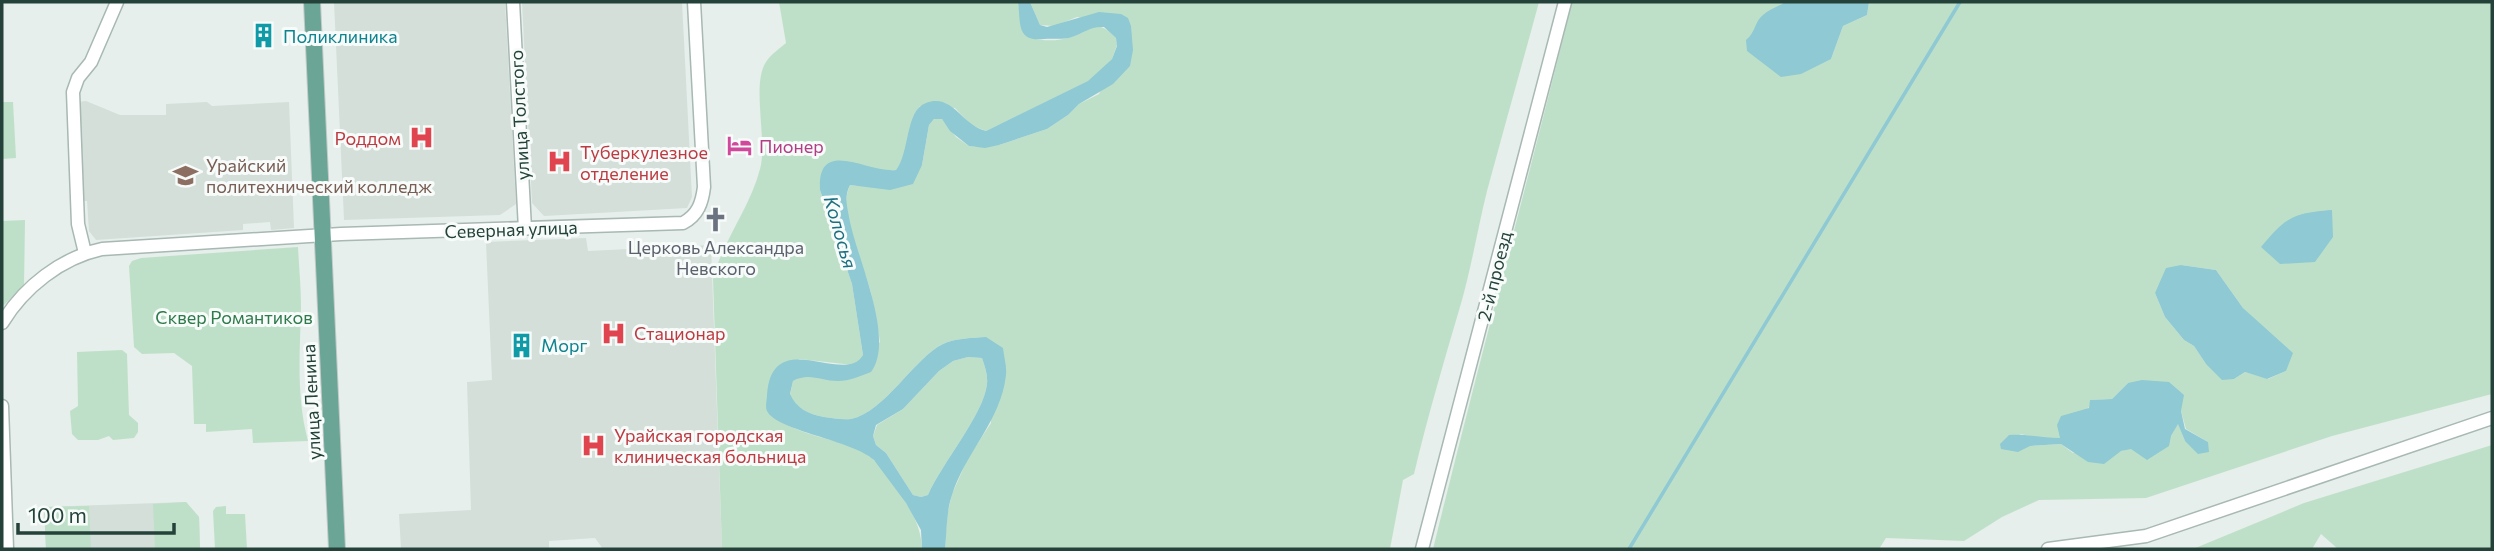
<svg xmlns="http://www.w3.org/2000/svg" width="2494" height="551" font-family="Commissioner,sans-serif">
	<rect width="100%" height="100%" fill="#e6efeb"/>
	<g fill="#d4dfda">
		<polygon points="334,2 505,2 516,204 500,215 344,220"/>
		<polygon points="522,2 682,2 692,197 687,208 544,216 532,203"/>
		<polygon points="86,101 120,115 166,115 166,104 207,102 212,106 289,102 294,228 271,230 270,222 243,224 243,230 96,240 89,231 87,201 82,201 78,102"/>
		<polygon points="586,238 588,251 711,245 722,549 603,549 595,538 549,541 549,549 401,549 399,514 471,510 467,382 492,380 486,242"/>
		<polygon points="186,502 199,517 200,549 46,549 44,507"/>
	</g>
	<g fill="#bfe0c8" fill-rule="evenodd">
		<path d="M779,2H1018L1023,33C1036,42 1055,42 1071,37C1092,31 1095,16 1116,38L1117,45L1112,59L1089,81L986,131L971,125L955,108L920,106C905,125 911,152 896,170L880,171L866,167L820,190L852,284L863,355L860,362L853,365L799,359L768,411C793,437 835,436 866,454C880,462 891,482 901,495C913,513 921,528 922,549H722L713,279C723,240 750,208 760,169C768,142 751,84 766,62C770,55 779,49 786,43Z"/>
		<path d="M1030,2H1539C1522,65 1504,128 1487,191C1478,227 1472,264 1462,300C1445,358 1428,415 1414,474L1403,480L1390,549H945L947,516L952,494L968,458L991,423L986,337C973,338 955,338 943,344C914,358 885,412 851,419C842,420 833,418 824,417C808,414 797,409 790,395L793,381L802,376L850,379L880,342C877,326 875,309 871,293C864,263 836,215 850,185L858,186L922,165L929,125L934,119H942L956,137L969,146L977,147L999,145L1047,129L1068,115L1079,104L1099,94L1131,26L1077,17L1055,26L1040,25Z"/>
		<path d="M1572,2H1785L1757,23L1755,33L1831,59L1843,26L1867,15L1869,2H2492V394L2332,436L2146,498L2039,500L2002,517L1964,541L1886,538L1879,549H1433C1478,366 1527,185 1572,2ZM2181,265L2216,270L2243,308L2263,328L2286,371L2268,379L2245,372L2234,379L2206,364L2194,346L2184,340L2165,317L2155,293ZM2128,383L2181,411L2186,429L2208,442L2185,441L2178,423L2171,436L2121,451L2073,453L2061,444L2030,446L2020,434L2040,438H2061L2089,407L2091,400L2112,399Z"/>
		<polygon points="2,102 13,102 16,158 2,159"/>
		<polygon points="25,220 24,285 2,307 2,221"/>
		<path d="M298,247C299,267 301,287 301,307C300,353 296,396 308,441L253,443L252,429L206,432V424H194L192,366L174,353L142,354L134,347L129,266L132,261L141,258Z"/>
		<polygon points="122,350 127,354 129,415 138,423 138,432 134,438 113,440 109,436 98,440 78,440 72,434 70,411 78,406 77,352"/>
		<path d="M968,357L982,358C985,367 988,375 987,384C984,414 942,463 928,495L921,497L913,495L886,453L876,445L873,436L877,425L903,409L939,371L953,361Z"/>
		<polygon points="2492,445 2492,549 2338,549 2321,534 2312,549 2193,549 2304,503"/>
		<polygon points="186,502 199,517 200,549 155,549 153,504"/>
		<polygon points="89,506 91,549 46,549 44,507"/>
		<polygon points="226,506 226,514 245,514 247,549 215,549 213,511 216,507"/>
	</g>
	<g fill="#8ec9d4" fill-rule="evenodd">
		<path d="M1018,2H1030L1040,25L1047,27L1099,12L1121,14L1128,18L1131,26L1133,50L1130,66L1113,84L1079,104L1068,115L1047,129L999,145L985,148L969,146L950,131L942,119H934L929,125L922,165L913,184L890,190L850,185C844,197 847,205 849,217C856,257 896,338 871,372C861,376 849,381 838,381C821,381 809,372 793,381L790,394C797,409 808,414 824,417C833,418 842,420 851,419C885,412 914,358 943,344C955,338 973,338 986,337L1003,348C1004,357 1007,367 1006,375C1001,421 965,453 952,495C946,512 947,531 945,549H922L921,530L906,503L874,460C852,440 777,431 767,411C765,407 767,399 767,395C772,324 845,387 863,355L852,284L820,190C817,136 867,173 896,170C910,153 905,110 926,103C953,93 962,126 986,131L1088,81L1112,59L1117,46L1116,38L1104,27C1090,26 1084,33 1072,37C1063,40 1053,38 1044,39C1016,42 1021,24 1018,2ZM968,357L982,358C985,367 988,375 987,384C984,414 942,463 928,495L921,497L913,495L886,453L876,445L873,436L876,425L903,409L939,371L953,361Z"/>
		<path d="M1785,2H1869L1867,15L1843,26L1831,59L1801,74L1781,77L1747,51L1746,40C1756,32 1754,22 1763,15C1769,9 1778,7 1785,2Z"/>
		<path d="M2332,210L2333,237L2315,262L2280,264L2261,247C2286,217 2293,213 2332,210Z"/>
		<polygon points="2181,265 2216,270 2243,308 2293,353 2286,371 2267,379 2245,372 2234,379 2222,380 2206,364 2194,346 2184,340 2165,317 2155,293 2166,268"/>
		<path d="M2142,380L2169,382L2184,395L2181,411L2185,429L2208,442L2209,452L2198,454L2185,441L2178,424L2171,436L2169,446L2147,460L2131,449L2121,451L2104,464L2088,462L2061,444L2030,446L2018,452L2001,449L2000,444L2009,435C2026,434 2043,438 2060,438L2057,425L2061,416L2089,408L2090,400L2112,399L2128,383Z"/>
	</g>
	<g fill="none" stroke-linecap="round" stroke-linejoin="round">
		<polyline stroke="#8ec9d4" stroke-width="3.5" points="1629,549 1960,2"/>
		<defs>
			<g id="minor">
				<polyline points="513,2 525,229"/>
				<polyline points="85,253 78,224 73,92 78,78 91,62 117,2"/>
				<path d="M2,323C24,287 61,258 102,249L341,234L683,223C698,215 702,203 704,187L694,2"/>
				<polyline points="2,406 7,549"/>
				<polyline points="1422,549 1565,2"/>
				<polyline points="2048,549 2146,536 2492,418"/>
			</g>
			<polyline id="major" points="312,2 337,549"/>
		</defs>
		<use href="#minor" stroke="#a8b8b2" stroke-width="15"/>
		<use href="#major" stroke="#c2cac8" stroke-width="18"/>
		<use href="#minor" stroke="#fff" stroke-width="12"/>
		<use href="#major" stroke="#6aa596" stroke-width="16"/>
	</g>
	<defs>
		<symbol id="building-bare" viewBox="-9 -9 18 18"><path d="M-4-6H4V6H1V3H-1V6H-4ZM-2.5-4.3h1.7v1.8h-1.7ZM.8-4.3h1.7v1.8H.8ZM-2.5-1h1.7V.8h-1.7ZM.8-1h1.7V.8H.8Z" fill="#0f9aa8" stroke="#f7fbf9" stroke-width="2.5" paint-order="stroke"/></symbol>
		<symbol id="hospital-bare" viewBox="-9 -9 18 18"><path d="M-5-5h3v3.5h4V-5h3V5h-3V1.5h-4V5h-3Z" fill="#e0444e" stroke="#f7fbf9" stroke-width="2.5" paint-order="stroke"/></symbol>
		<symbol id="hotel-bare" viewBox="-9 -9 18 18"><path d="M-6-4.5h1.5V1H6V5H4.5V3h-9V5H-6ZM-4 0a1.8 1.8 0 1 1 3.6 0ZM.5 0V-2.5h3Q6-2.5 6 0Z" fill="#d1479c" stroke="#f7fbf9" stroke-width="2.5" paint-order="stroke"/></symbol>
		<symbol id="university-bare" viewBox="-9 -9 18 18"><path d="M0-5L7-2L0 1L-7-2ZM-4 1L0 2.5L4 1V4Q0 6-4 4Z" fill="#8d6e63" stroke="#f7fbf9" stroke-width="2.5" paint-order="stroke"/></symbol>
		<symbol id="church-bare" viewBox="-9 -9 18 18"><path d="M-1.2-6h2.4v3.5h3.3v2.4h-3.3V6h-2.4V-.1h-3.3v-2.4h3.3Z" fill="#6b7280" stroke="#f7fbf9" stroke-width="2.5" paint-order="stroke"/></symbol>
	</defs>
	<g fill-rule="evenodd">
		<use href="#building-bare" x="246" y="18" width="35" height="35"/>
		<use href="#hospital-bare" x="404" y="120" width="35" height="35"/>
		<use href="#hotel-bare" x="722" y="128" width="35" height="35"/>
		<use href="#hospital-bare" x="542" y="144" width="35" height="35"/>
		<use href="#university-bare" x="168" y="158" width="35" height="35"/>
		<use href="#church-bare" x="698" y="202" width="35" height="35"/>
		<use href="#hospital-bare" x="596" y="316" width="35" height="35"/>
		<use href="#building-bare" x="504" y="328" width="35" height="35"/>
		<use href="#hospital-bare" x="576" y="428" width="35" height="35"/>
	</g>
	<g text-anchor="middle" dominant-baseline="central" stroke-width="6" stroke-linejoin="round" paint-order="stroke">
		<g font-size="18" fill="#0d838f" stroke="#f7fbf9" text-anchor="start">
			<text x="283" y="36">Поликлиника</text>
			<text x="541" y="345">Морг</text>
		</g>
		<g font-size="18" fill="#24423a" stroke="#f7fbf9">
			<text transform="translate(519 115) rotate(-93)">улица Толстого</text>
			<text transform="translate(511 229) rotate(-2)">Северная улица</text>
			<text transform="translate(1494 276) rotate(-76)">2-й проезд</text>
			<text transform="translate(311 402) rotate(-93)">улица Ленина</text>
		</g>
		<g font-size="18" fill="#be3a42" stroke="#f7fbf9" text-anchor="start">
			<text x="401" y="138" text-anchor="end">Роддом</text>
			<text x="580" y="152">Туберкулезное<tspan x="580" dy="21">отделение</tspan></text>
			<text x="634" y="333">Стационар</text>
			<text x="614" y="435">Урайская городская<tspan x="614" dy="21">клиническая больница</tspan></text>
		</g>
		<g font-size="18" fill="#b23c85" stroke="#f7fbf9" text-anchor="start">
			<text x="759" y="146">Пионер</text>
		</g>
		<g font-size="18" fill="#785e54" stroke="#f7fbf9" text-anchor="start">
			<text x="206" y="165">Урайский<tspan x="206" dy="21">политехнический колледж</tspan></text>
		</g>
		<g font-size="18" fill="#5b616d" stroke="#f7fbf9">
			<text x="716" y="247">Церковь Александра<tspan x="716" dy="21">Невского</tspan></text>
		</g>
		<g font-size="18" fill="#2d7a4b" stroke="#f7fbf9">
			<text x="234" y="317">Сквер Романтиков</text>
		</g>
		<g font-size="19" font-style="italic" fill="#1c6f80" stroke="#f7fbf9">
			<text transform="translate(841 232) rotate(74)">Колосья</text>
		</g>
	</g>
	<rect width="2494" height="551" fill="none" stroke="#24423a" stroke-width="7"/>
	<path d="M18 523v10h156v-10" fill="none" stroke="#24423a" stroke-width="3.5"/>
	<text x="28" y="523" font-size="21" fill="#24423a" stroke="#f7fbf9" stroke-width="5" paint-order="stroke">100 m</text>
</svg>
